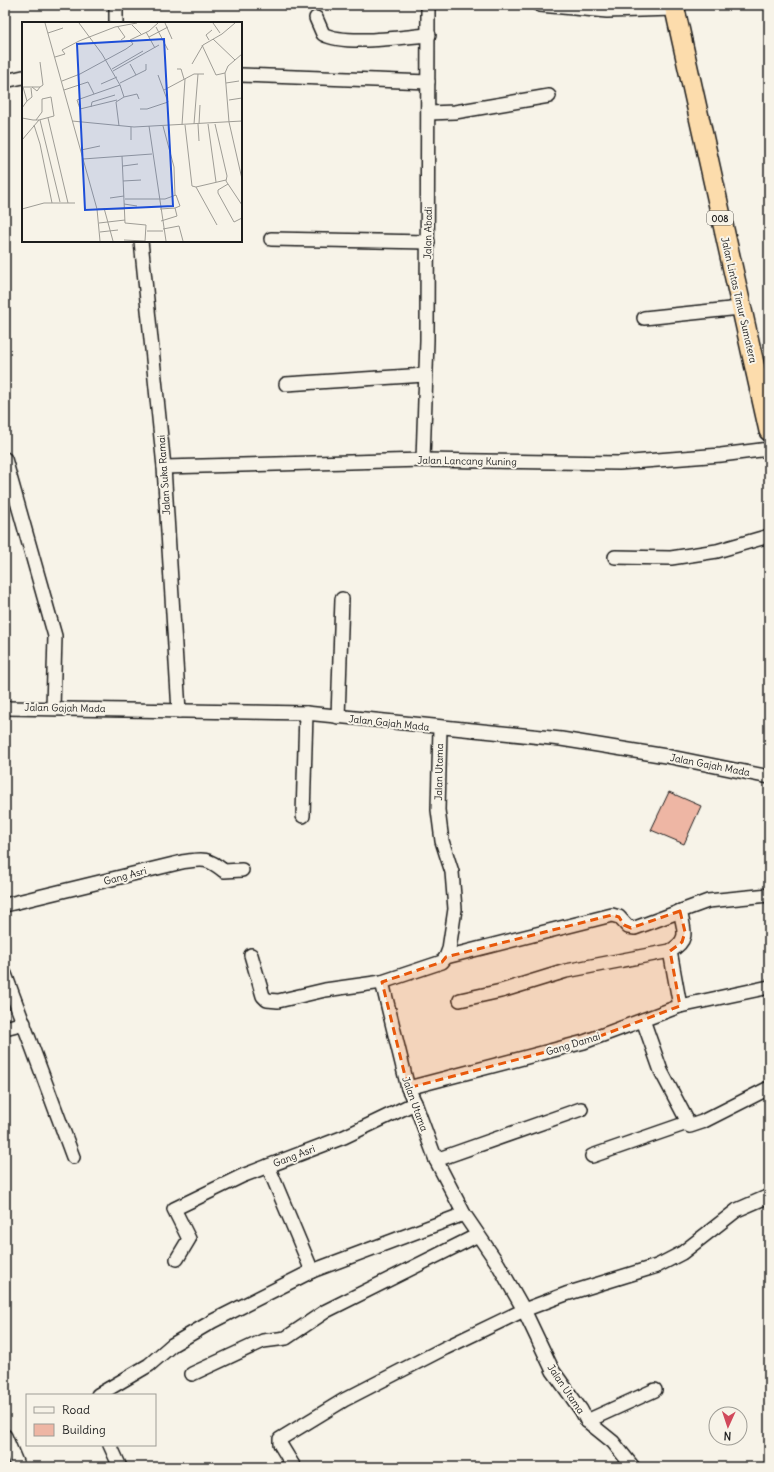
<svg xmlns="http://www.w3.org/2000/svg" width="774" height="1472" font-family="Delius,sans-serif">
	<rect width="100%" height="100%" fill="#f7f3e8"/>
	<filter id="ink" filterUnits="userSpaceOnUse"><feTurbulence type="fractalNoise" baseFrequency=".025" numOctaves="2"/><feDisplacementMap in="SourceGraphic" scale="8" xChannelSelector="R" yChannelSelector="G"/><feConvolveMatrix kernelMatrix="1 2 1 2 8 2 1 2 1" color-interpolation-filters="sRGB"/></filter>
	<g filter="url(#ink)">
		<polygon fill="#eeb6a4" stroke="#1c1c1c" points="669,792 701,806 684,844 651,830"/>
		<g fill="none" stroke-linecap="round" stroke-linejoin="round">
			<defs>
				<g id="minor">
					<polyline points="540,5 607,11 674,9"/>
					<path d="M316,18L323,34C345,46 402,37 429,35"/>
					<polyline points="116,23 116,5"/>
					<polyline points="241,75 428,82"/>
					<polyline points="5,81 23,77"/>
					<polyline points="429,113 455,112 549,96"/>
					<polyline points="271,239 428,242"/>
					<polyline points="141,241 164,467 179,711"/>
					<polyline points="644,318 740,308"/>
					<polyline points="286,384 425,375"/>
					<polyline points="5,459 55,636 53,708"/>
					<polyline points="423,460 427,340 428,5"/>
					<polyline points="164,467 423,460 619,463 721,455 769,449"/>
					<polyline points="615,557 671,558 717,551 769,536"/>
					<polyline points="5,708 306,713 561,739 666,756 769,777"/>
					<polyline points="338,717 342,599"/>
					<polyline points="440,728 438,810 442,841 452,872 455,909 449,949 446,957 442,962 382,982 408,1088 415,1103 436,1160 464,1214 498,1264 524,1310 553,1371 581,1410 587,1421 613,1442 633,1467"/>
					<polyline points="303,816 306,713"/>
					<path d="M5,905L182,862C202,859 207,857 224,871L242,870"/>
					<polyline points="670,951 680,1006"/>
					<polyline points="251,955 263,996 267,1000 278,1001 325,990 382,982"/>
					<polyline points="446,957 612,915 619,917 628,927 635,928 708,901 769,895"/>
					<polyline points="5,974 73,1157"/>
					<path d="M460,1000L501,991L566,971L670,951C690,940 684,930 680,911"/>
					<polyline points="643,1020 661,1071 690,1126 702,1122 769,1088"/>
					<polyline points="5,1028 24,1023"/>
					<polyline points="408,1088 584,1042 680,1006 769,987"/>
					<polyline points="592,1156 687,1123"/>
					<polyline points="436,1160 581,1109"/>
					<polyline points="268,1166 312,1271"/>
					<polyline points="177,1259 189,1239 174,1209 242,1176 344,1137 415,1103"/>
					<polyline points="192,1374 263,1341 286,1338 326,1311 478,1235"/>
					<polyline points="98,1395 149,1365 172,1345 213,1321 312,1271 464,1214"/>
					<polyline points="587,1421 655,1390"/>
					<polyline points="5,1436 18,1467"/>
					<polyline points="110,1445 120,1467"/>
					<polyline points="294,1467 280,1444 280,1439 344,1400 445,1348 524,1310 566,1294 657,1266 682,1253 737,1210 769,1196"/>
				</g>
				<polyline id="highway" points="674,5 769,431"/>
			</defs>
			<use href="#minor" stroke="#1c1c1c" stroke-width="16"/>
			<use href="#highway" stroke="#1c1c1c" stroke-width="22"/>
			<use href="#minor" stroke="#f7f3e8" stroke-width="13"/>
			<use href="#highway" stroke="#fcdcac" stroke-width="19"/>
		</g>
	</g>
	<path fill="#e8590c" fill-opacity="0.2" stroke="#e8590c" stroke-width="3" stroke-dasharray="8 5" stroke-linejoin="round" d="M680,911L685,932L682,942L670,951L680,1006L584,1042L408,1088L382,982L442,962L446,957L612,915L619,917L624,925L631,928Z"/>
	<g text-anchor="middle" dominant-baseline="central" stroke-width="4" stroke-linejoin="round" paint-order="stroke">
		<rect fill="#f7f3e8" stroke="#5e5c59" stroke-width="1" x="707" y="211" width="26" height="14" rx="3"/>
		<g font-size="9" font-weight="bold" fill="#1c1c1c">
			<text x="720" y="218">008</text>
		</g>
		<g font-size="10" fill="#1c1c1c" stroke="#f7f3e8">
			<text transform="translate(428 233) rotate(-89)">Jalan Abadi</text>
			<text transform="translate(739 300) rotate(77)">Jalan Lintas Timur Sumatera</text>
			<text transform="translate(467 461) rotate(1)">Jalan Lancang Kuning</text>
			<text transform="translate(164 475) rotate(-94)">Jalan Suka Ramai</text>
			<text transform="translate(65 708) rotate(1)">Jalan Gajah Mada</text>
			<text transform="translate(389 723) rotate(6)">Jalan Gajah Mada</text>
			<text transform="translate(710 765) rotate(11)">Jalan Gajah Mada</text>
			<text transform="translate(439 772) rotate(-89)">Jalan Utama</text>
			<text transform="translate(125 876) rotate(-15)">Gang Asri</text>
			<text transform="translate(573 1044) rotate(-17)">Gang Damai</text>
			<text transform="translate(415 1104) rotate(70)">Jalan Utama</text>
			<text transform="translate(294 1156) rotate(-21)">Gang Asri</text>
			<text transform="translate(566 1389) rotate(56)">Jalan Utama</text>
		</g>
	</g>
	<g transform="translate(22 22)">
		<rect width="220" height="220" fill="#f7f3e8"/>
		<path fill="none" stroke="#9f9d96" stroke-width="1" d="M23,1L75,187L78,219M57,1L80,32L98,63L102,75L94,80L97,104M143,1L150,17M191,1L198,11M110,3L119,12M96,5L103,15L99,18M134,5L146,28M124,10L133,26M26,11L41,6M127,15L146,5M191,17L213,38M187,18L184,13L190,8M180,23L194,53L203,51M220,32L206,44L203,51L207,100L220,157M33,35L43,32L40,28L57,19L93,5L115,1M108,42L114,53M170,42L181,23L200,12L213,1M90,47L121,29M155,47H159L162,57M91,49L137,23M40,59L58,52L104,27L111,22L108,18L127,9L136,1M98,61L124,48V42M204,61L217,59M79,62L95,55M0,65H18L15,69L10,65M18,65L21,63L18,40M42,68L66,60L72,72M142,68L172,52H182M102,75L115,72L117,77M95,78L58,87L55,78L98,63M207,78L220,76M5,79L10,75L9,66M69,85L70,80L93,73M0,86L5,79L1,65M118,87H125L146,80L136,53M0,96L11,98H17L32,94L29,75L20,77V90L14,98M26,96L46,181M18,98L38,180M50,99L112,105L220,99M172,102L176,52M176,102L177,119M177,102L178,83M186,102L194,160M193,102L205,154L204,159L220,183M12,103L18,122L30,181M160,103L163,57M163,103L170,164L174,165L195,203M127,104L144,219M141,104L152,145L153,174M109,105V118M0,118L17,98M59,128L78,124M100,134L103,201L124,203L123,219M61,137L130,132M101,144L116,142M101,159L119,158M206,162L196,168V171L212,200L220,196M174,165L204,158M88,176L102,174M103,177H143L154,173L158,184L153,186M102,182L115,184M82,186L91,219M0,187L22,181H53M76,187H103M138,187L153,186L155,194L139,199M77,201L103,198M141,207L157,204L161,219M125,209H141M78,210L96,208M102,218L123,219"/>
		<path fill="#1d4ed8" fill-opacity="0.15" stroke="#1d4ed8" stroke-width="2" d="M142,17L151,184L63,188L55,22Z"/>
		<rect width="220" height="220" fill="none" stroke="#1c1c1c" stroke-width="2"/>
	</g>
	<rect width="774" height="1472" fill="none" stroke="#f7f3e8" stroke-width="20"/>
	<rect x="10" y="10" width="754" height="1452" fill="none" stroke="#1c1c1c" stroke-width="1.5" filter="url(#ink)"/>
	<rect x="26" y="1394" width="130" height="52" fill="#f7f3e8" stroke="#9f9d96"/>
	<rect x="34" y="1407" width="20" height="6" fill="#f7f3e8" stroke="#9f9d96"/>
	<text x="62" y="1414" font-size="12" fill="#1c1c1c">Road</text>
	<rect x="34" y="1424" width="20" height="12" fill="#eeb6a4" stroke="#9f9d96"/>
	<text x="62" y="1434" font-size="12" fill="#1c1c1c">Building</text>
	<g transform="translate(728 1426) rotate(183)"><circle r="19" fill="#f7f3e8" stroke="#9f9d96"/>
	<path d="M0-3L7 15L0 10L-7 15Z" fill="#d1495b"/>
	<text y="-6" font-size="11" font-weight="bold" text-anchor="middle" fill="#1c1c1c">N</text>
	</g>
</svg>
